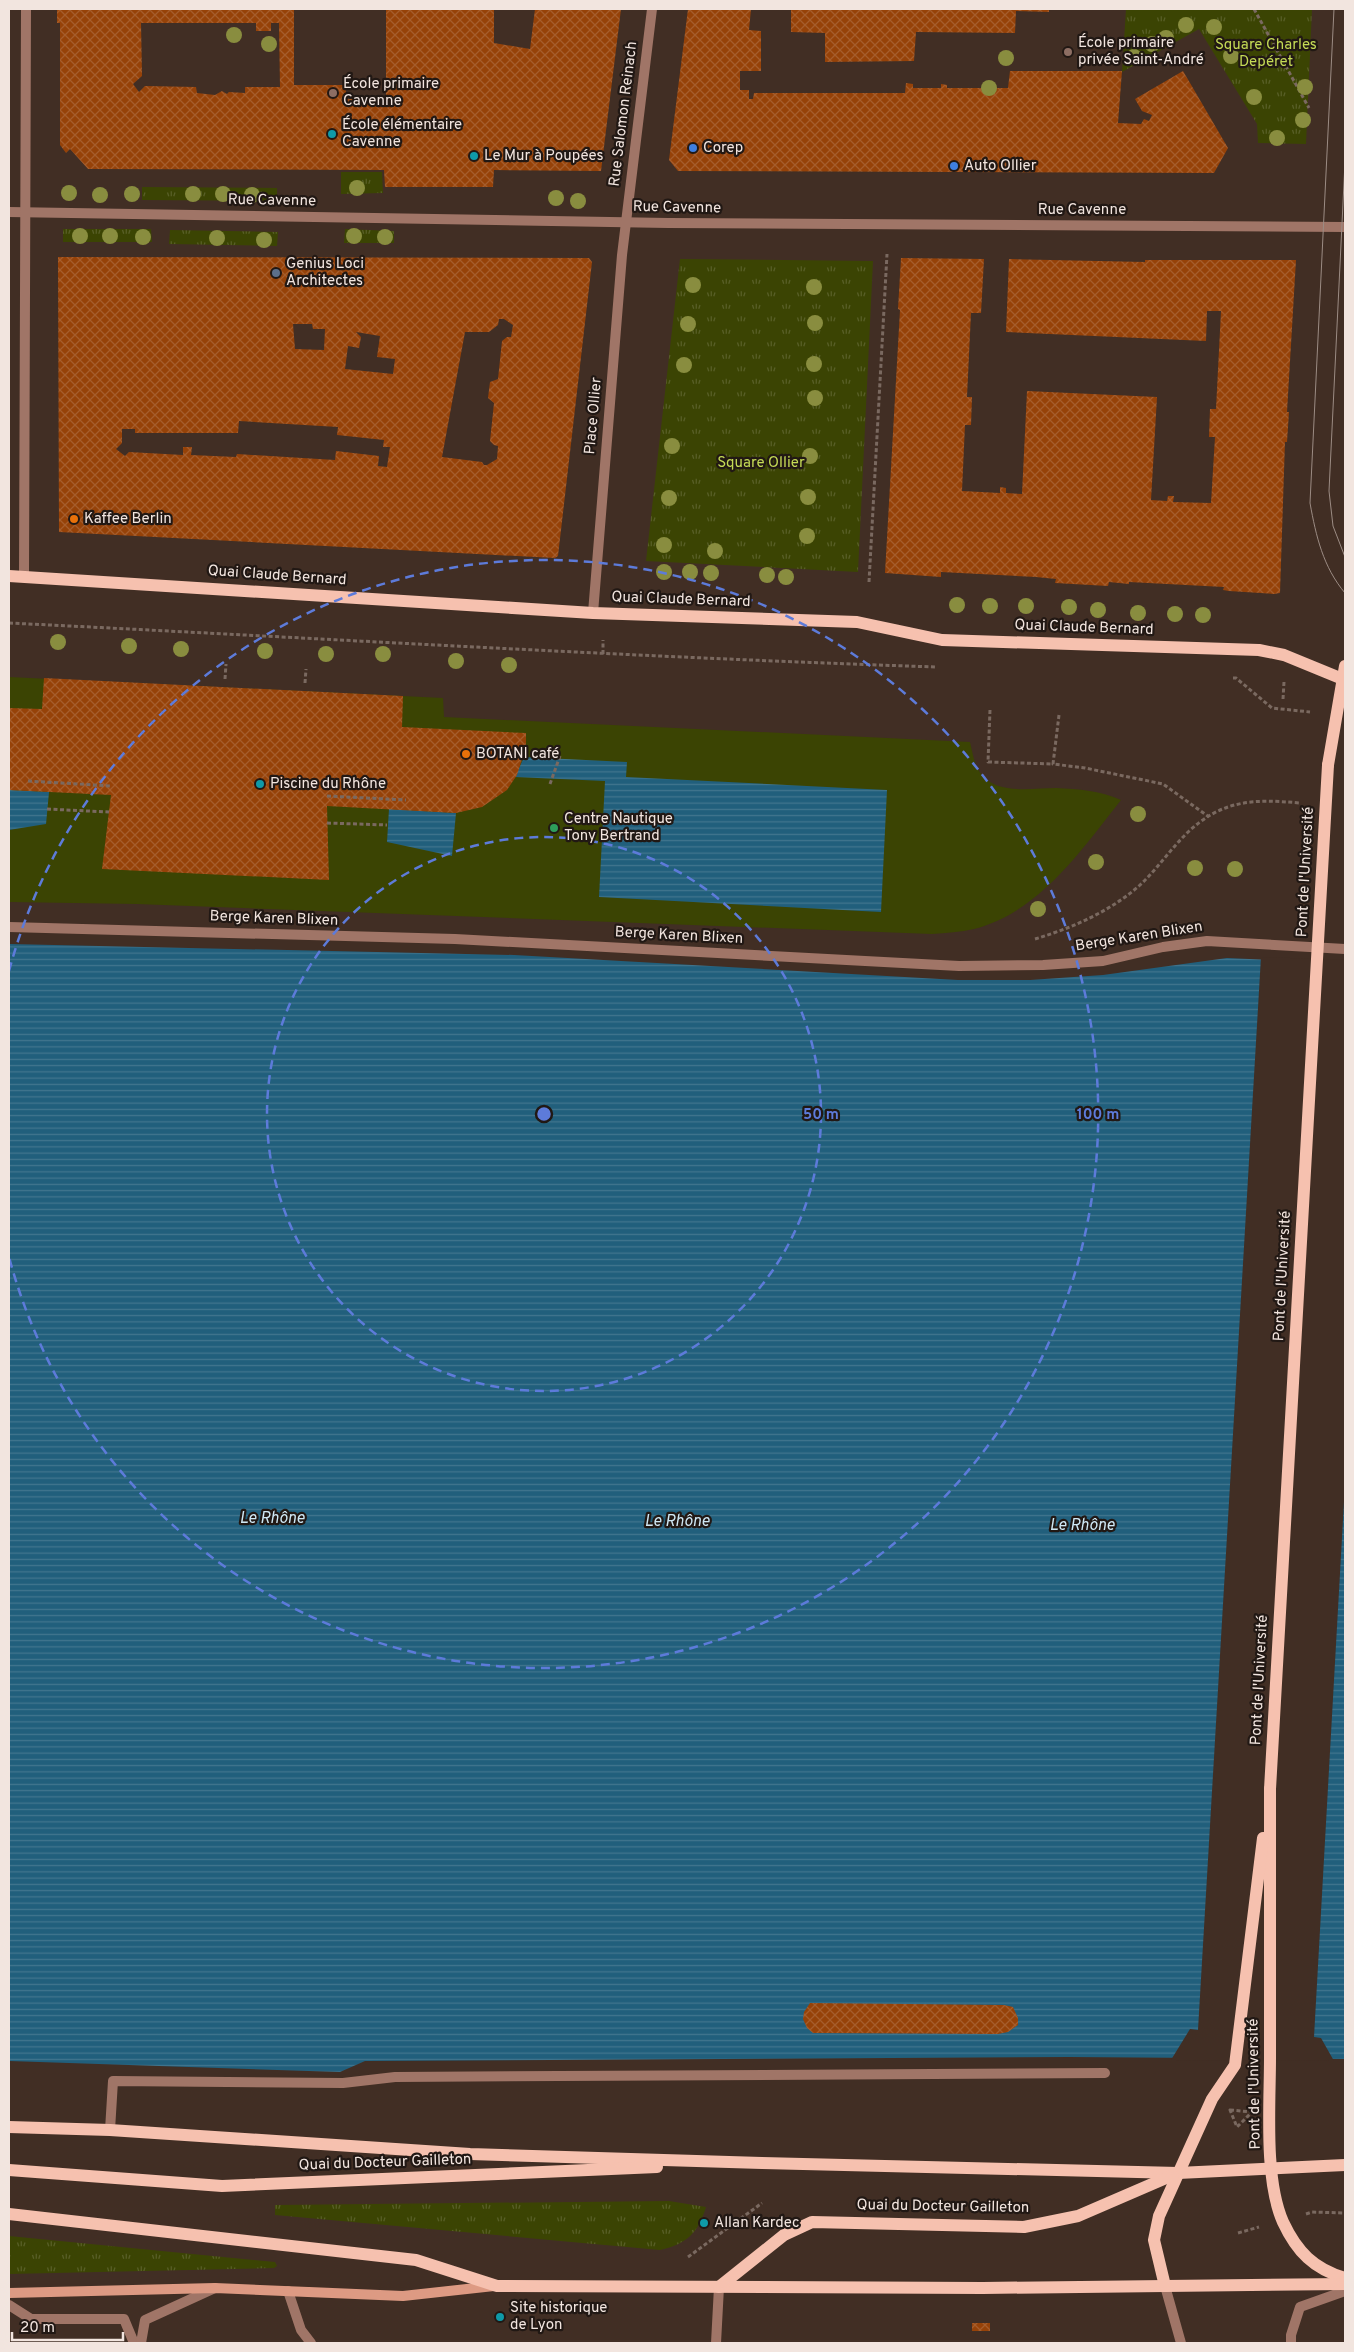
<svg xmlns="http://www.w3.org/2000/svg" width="1354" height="2352" font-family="Overpass,sans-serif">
	<defs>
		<pattern id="grass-tufts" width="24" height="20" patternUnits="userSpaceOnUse" patternTransform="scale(1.25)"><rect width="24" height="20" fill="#3b4403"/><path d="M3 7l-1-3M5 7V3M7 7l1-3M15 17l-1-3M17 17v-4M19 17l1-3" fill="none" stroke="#585f27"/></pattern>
		<pattern id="water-rules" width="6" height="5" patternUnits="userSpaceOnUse" patternTransform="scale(1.25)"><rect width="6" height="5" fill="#215f7c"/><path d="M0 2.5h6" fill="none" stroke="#42768e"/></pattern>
		<pattern id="building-cross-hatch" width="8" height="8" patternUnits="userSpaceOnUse" patternTransform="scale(1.25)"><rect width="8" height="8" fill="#964208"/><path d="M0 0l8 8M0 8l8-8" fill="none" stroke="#a55d2c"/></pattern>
	</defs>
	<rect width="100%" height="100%" fill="#412e24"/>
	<g fill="url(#grass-tufts)">
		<polygon points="1126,9 1312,9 1306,144 1258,143 1257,124 1199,29 1122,72"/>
		<polygon points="341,172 382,172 383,193 341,194"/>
		<polygon points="142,187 277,188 277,201 142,200"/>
		<polygon points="63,229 151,229 152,242 63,242"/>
		<polygon points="345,229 394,231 394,243 344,243"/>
		<polygon points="170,230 278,232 277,246 169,244"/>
		<polygon points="680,259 873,261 858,572 646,561"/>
		<path d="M669,2201L706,2207C698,2233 687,2244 660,2250L275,2215V2205Z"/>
		<polygon points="9,2236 275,2262 277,2266 274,2268 9,2274"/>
	</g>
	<path fill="#3b4403" d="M9,677L443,698L444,717L970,742C973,754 974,766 982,775C998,795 1034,788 1056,788C1078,789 1102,791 1121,800C1082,849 1040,912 974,929C961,932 946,933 932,934L137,904L9,902Z"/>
	<g fill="url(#water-rules)">
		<polygon points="524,757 627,762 626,777 887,790 881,912 599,897 605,781 515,777"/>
		<polygon points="9,790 49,792 46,824 9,830"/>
		<polygon points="389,809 456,813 452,856 387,842"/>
		<polygon points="9,944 514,955 958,980 1030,980 1103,975 1227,958 1345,963 1345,2059 1069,2057 365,2061 340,2072 9,2061"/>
	</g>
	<polygon fill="#412e24" points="1261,957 1345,960 1345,1484 1314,2037 1321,2038 1334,2061 1171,2060 1190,2029 1198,2030"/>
	<g fill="url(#building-cross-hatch)" fill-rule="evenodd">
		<path d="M57,9H294V85H345L347,99H386V9H494V43L530,49L535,9H621L601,171L494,170L493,187H385L384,170L88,169L70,149L66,153L60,145V23H57ZM141,23H256V31H271V23H279L280,87H245V93L229,92L227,94L222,91L215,95L197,93L196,87L145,86L139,92L133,84L142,76Z"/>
		<polygon points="688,9 751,9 749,30 761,31 761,71 740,71 740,90 749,90 749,99 753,99 754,93 905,93 906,83 913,84 913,88 941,88 941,84 947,85 947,88 1008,88 1010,71 1122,71 1118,123 1141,124 1144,119 1149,121 1152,115 1142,111 1135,99 1183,71 1228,148 1214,173 678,171 669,160"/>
		<polygon points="791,9 1049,9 1049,12 1016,11 1015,33 916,32 914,61 825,62 825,33 791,32"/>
		<path d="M58,257L589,258L592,262L558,556L555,558L496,555L59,532ZM499,319H504L513,325L511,337H507L502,341L498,379L490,382L488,398L494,403L490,441L494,445L498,446L497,459L487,465H484L482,462L442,457L465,332H489L498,325ZM293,324H312L313,329H325L324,350L295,349ZM356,332L380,336L377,357L395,359L393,374L345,369L348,346L359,348L361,337ZM239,421L338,427L337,435L384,440L383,447H390L387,467L378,466L379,456L336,451L335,460L237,454L236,457L191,455L192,447H183V455L129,452L125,456L116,449L122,443V429H135V433H238Z"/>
		<polygon points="901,258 984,259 981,313 971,313 967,397 972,397 971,425 965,425 962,491 1000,493 1000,487 1006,488 1006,493 1022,494 1027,391 1157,397 1151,500 1167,501 1168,496 1174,496 1173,502 1211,503 1215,437 1209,437 1210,409 1216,409 1221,311 1207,311 1206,341 1006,332 1009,259 1145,262 1145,260 1296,260 1287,412 1289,412 1287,442 1285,442 1280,593 1274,594 1229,591 1223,590 1224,587 1129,582 1129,584 1109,582 1108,586 1055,583 1056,579 1036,577 941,572 941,577 885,573 900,310 898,309"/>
		<polygon points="44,678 403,696 402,727 526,733 526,747 517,775 507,790 482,807 456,813 327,806 329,880 102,869 111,795 9,790 9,708 42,709"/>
		<polygon points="810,2003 1004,2005 1013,2007 1018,2018 1018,2025 1008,2032 998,2034 813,2033 807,2028 803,2019 804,2012"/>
		<rect x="972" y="2323" width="18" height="8"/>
	</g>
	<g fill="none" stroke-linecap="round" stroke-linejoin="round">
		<g stroke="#7a6960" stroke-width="3" stroke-dasharray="4 2.5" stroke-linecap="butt">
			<polyline points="1254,9 1309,108"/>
			<polyline points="869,582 887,254"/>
			<path d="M9,623C318,638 627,657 937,667"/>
			<polyline points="603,654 603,640"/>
			<polyline points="1233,678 1236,678 1272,708 1310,712"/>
			<polyline points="225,679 226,664"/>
			<polyline points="305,683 306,669"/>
			<polyline points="1283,699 1284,682"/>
			<polyline points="990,710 988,762 1053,764"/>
			<polyline points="1059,715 1053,764 1085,768 1163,784 1209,817"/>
			<polyline points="28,781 111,786"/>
			<polyline points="550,784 560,756"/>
			<polyline points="327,796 406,800"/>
			<polyline points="47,809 109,812"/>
			<polyline points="327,823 387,825"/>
			<path d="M1035,939C1072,928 1111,911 1140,885C1157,869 1170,850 1186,834C1222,799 1254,799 1300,803"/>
			<polygon points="1230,2110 1252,2112 1237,2127"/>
			<polyline points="1306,2214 1312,2212 1345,2213"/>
			<polyline points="1238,2233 1259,2227"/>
			<polyline points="688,2257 762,2203"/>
		</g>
		<g stroke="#a07567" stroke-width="10">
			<polyline points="110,2130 113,2081 343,2083 395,2077 1105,2073"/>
			<polyline points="288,2291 301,2330 311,2343"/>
		</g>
		<g stroke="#a07567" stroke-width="10">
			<polyline points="9,212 668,223 1345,227"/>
			<polyline points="24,577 26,9"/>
			<polyline points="593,613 622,255 652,9"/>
			<polyline points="9,927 455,939 959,966 1043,965 1103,961 1163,947 1207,941 1345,949"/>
			<polyline points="1165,2286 1181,2343"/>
			<polyline points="9,2305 31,2319 124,2319 134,2343"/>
			<polyline points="141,2343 145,2320 215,2288"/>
			<polyline points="716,2343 719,2287"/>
			<polyline points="1291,2343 1291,2335 1300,2307 1345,2291"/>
		</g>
		<polyline stroke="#dd9a83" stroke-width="10" points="9,2293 215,2288 403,2296 494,2286"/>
		<g stroke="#f6c1af" stroke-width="12">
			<polyline points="9,576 593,613 857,622 942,640 1259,650 1284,655 1345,680"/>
			<polyline points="1328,765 1345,666"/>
			<path d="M1270,1789C1270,1879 1270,1968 1270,2058C1270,2105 1264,2179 1283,2222C1297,2252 1314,2269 1345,2278"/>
			<polyline points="9,2127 110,2130 470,2154 762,2163 1178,2173 1345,2165"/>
			<polyline points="9,2170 222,2186 657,2167"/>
			<polyline points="9,2214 416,2260 497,2286 983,2288 1345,2284"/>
			<polyline points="1165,2286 1154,2240 1159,2216 1212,2099 1235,2065 1263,1838"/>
			<polyline points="719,2287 784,2235 812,2222 1024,2227 1078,2216 1173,2175"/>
		</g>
		<g stroke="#9c8c84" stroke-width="1">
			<path d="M1334,9L1310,503C1316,536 1323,567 1345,593"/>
			<polyline points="1345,162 1329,491 1333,526 1345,557"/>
		</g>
		<polyline stroke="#f6c1af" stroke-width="12" points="1270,1789 1328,765"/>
	</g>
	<g fill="#898d3f">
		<circle cx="1186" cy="25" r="8"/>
		<circle cx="1214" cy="27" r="8"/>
		<circle cx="234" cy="35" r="8"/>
		<circle cx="1166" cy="38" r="8"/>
		<circle cx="269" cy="44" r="8"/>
		<circle cx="1152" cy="44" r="8"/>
		<circle cx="1231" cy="56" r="8"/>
		<circle cx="1134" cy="57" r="8"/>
		<circle cx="1006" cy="58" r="8"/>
		<circle cx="1305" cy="87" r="8"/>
		<circle cx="989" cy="88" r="8"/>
		<circle cx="1254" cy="97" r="8"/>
		<circle cx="1303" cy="120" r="8"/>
		<circle cx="1277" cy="138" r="8"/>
		<circle cx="357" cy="188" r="8"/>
		<circle cx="69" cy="193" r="8"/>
		<circle cx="132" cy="194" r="8"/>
		<circle cx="193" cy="194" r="8"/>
		<circle cx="223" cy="194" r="8"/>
		<circle cx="100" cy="195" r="8"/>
		<circle cx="252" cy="195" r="8"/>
		<circle cx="556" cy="198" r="8"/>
		<circle cx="578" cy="201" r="8"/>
		<circle cx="80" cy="236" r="8"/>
		<circle cx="110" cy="236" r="8"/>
		<circle cx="354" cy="236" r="8"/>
		<circle cx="143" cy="237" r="8"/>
		<circle cx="385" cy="237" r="8"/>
		<circle cx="217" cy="238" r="8"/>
		<circle cx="264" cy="240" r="8"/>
		<circle cx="693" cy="285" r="8"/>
		<circle cx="814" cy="287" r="8"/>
		<circle cx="815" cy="323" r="8"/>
		<circle cx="688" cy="324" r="8"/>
		<circle cx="814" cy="364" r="8"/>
		<circle cx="684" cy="365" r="8"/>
		<circle cx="815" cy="398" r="8"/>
		<circle cx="672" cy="446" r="8"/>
		<circle cx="810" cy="456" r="8"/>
		<circle cx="808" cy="497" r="8"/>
		<circle cx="669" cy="498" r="8"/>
		<circle cx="807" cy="536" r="8"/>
		<circle cx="664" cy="545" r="8"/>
		<circle cx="715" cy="551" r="8"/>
		<circle cx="664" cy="572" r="8"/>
		<circle cx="690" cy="572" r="8"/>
		<circle cx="711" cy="573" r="8"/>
		<circle cx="767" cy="575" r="8"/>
		<circle cx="786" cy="577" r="8"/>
		<circle cx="957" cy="605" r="8"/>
		<circle cx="990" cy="606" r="8"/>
		<circle cx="1026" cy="606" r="8"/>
		<circle cx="1069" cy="607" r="8"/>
		<circle cx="1098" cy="610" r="8"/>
		<circle cx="1138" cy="613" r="8"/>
		<circle cx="1175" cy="614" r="8"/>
		<circle cx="1203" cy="615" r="8"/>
		<circle cx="58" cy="642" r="8"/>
		<circle cx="129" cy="646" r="8"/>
		<circle cx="181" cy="649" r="8"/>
		<circle cx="265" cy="651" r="8"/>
		<circle cx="326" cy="654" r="8"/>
		<circle cx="383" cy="654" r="8"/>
		<circle cx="456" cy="661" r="8"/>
		<circle cx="509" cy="665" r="8"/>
		<circle cx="1138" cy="814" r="8"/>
		<circle cx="1096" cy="862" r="8"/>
		<circle cx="1195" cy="868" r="8"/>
		<circle cx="1235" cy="869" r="8"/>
		<circle cx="1038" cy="909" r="8"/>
	</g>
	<g fill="none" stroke="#5d7bda" stroke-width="2.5" stroke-dasharray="9 6">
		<circle cx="544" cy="1114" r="277"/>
		<path d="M9 971A554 554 0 1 1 9 1257"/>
	</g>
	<g fill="#8d6e63" stroke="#211814" stroke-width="2">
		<circle cx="1068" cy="52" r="5"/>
		<circle cx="333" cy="93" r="5"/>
	</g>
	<g fill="#0f9aa8" stroke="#211814" stroke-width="2">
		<circle cx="332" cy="134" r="5"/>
		<circle cx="474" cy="156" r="5"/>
		<circle cx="260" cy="784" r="5"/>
		<circle cx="704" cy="2223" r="5"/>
		<circle cx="500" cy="2317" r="5"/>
	</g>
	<g fill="#3f7fe0" stroke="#211814" stroke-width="2">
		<circle cx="693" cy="148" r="5"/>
		<circle cx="954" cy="166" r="5"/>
	</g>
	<circle fill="#5c6f8a" stroke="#211814" stroke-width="2" cx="276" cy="273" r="5"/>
	<g fill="#e8710a" stroke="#211814" stroke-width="2">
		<circle cx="74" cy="519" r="5"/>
		<circle cx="466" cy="754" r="5"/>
	</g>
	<circle fill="#2e9e5b" stroke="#211814" stroke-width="2" cx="554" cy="828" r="5"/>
	<g text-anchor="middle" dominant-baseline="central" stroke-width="4.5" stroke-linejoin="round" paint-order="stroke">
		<g font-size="15" fill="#f2e5df" stroke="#211814" text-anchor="start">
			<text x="1078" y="43">École primaire<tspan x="1078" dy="17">privée Saint-André</tspan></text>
			<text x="343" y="84">École primaire<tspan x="343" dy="17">Cavenne</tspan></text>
			<text x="342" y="125">École élémentaire<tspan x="342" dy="17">Cavenne</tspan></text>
			<text x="703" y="148">Corep</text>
			<text x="484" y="156">Le Mur à Poupées</text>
			<text x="964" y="166">Auto Ollier</text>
			<text x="286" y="264">Genius Loci<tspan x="286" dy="17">Architectes</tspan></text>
			<text x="84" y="519">Kaffee Berlin</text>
			<text x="476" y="754">BOTANI café</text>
			<text x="270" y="784">Piscine du Rhône</text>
			<text x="564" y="819">Centre Nautique<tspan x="564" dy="17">Tony Bertrand</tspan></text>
			<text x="714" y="2223">Allan Kardec</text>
			<text x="510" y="2308">Site historique<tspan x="510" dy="17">de Lyon</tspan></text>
		</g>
		<g font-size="15" fill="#c4da55" stroke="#211814">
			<text x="1266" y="45">Square Charles<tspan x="1266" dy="17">Depéret</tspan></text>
			<text x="761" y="463">Square Ollier</text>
		</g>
		<g font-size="15" fill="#f2e5df" stroke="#211814">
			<text transform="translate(624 114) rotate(-83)">Rue Salomon Reinach</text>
			<text transform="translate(272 201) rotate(1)">Rue Cavenne</text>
			<text transform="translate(677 208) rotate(1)">Rue Cavenne</text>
			<text x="1082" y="210">Rue Cavenne</text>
			<text transform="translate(594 416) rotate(-85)">Place Ollier</text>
			<text transform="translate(277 576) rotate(4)">Quai Claude Bernard</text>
			<text transform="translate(681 600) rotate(2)">Quai Claude Bernard</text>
			<text transform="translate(1084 628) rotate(2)">Quai Claude Bernard</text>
			<text transform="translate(1306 872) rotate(-87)">Pont de l'Université</text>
			<text transform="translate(274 919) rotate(2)">Berge Karen Blixen</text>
			<text transform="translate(679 936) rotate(3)">Berge Karen Blixen</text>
			<text transform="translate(1139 937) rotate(-9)">Berge Karen Blixen</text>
			<text transform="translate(1283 1276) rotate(-87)">Pont de l'Université</text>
			<text transform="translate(1260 1680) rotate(-87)">Pont de l'Université</text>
			<text transform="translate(1255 2084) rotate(-91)">Pont de l'Université</text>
			<text transform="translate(385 2163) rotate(-2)">Quai du Docteur Gailleton</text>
			<text transform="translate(943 2207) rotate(1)">Quai du Docteur Gailleton</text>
		</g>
		<g font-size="16" font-style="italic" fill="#cfe8f5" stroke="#211814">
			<text x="272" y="1519">Le Rhône</text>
			<text x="677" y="1522">Le Rhône</text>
			<text x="1082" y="1526">Le Rhône</text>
		</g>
	</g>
	<circle cx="544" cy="1114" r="8" fill="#5d7bda" stroke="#211814" stroke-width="2.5"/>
	<g font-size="15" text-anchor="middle" font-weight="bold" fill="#5d7bda" stroke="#211814" stroke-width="4.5" stroke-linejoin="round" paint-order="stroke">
		<text x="821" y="1119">50 m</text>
		<text x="1098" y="1119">100 m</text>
	</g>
	<rect width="1354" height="2352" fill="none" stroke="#f2e5df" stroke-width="20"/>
	<path d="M12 2332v8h111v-8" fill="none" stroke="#f2e5df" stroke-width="2.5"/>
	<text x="20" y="2332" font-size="15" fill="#f2e5df" stroke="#211814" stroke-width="4" paint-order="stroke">20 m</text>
</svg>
